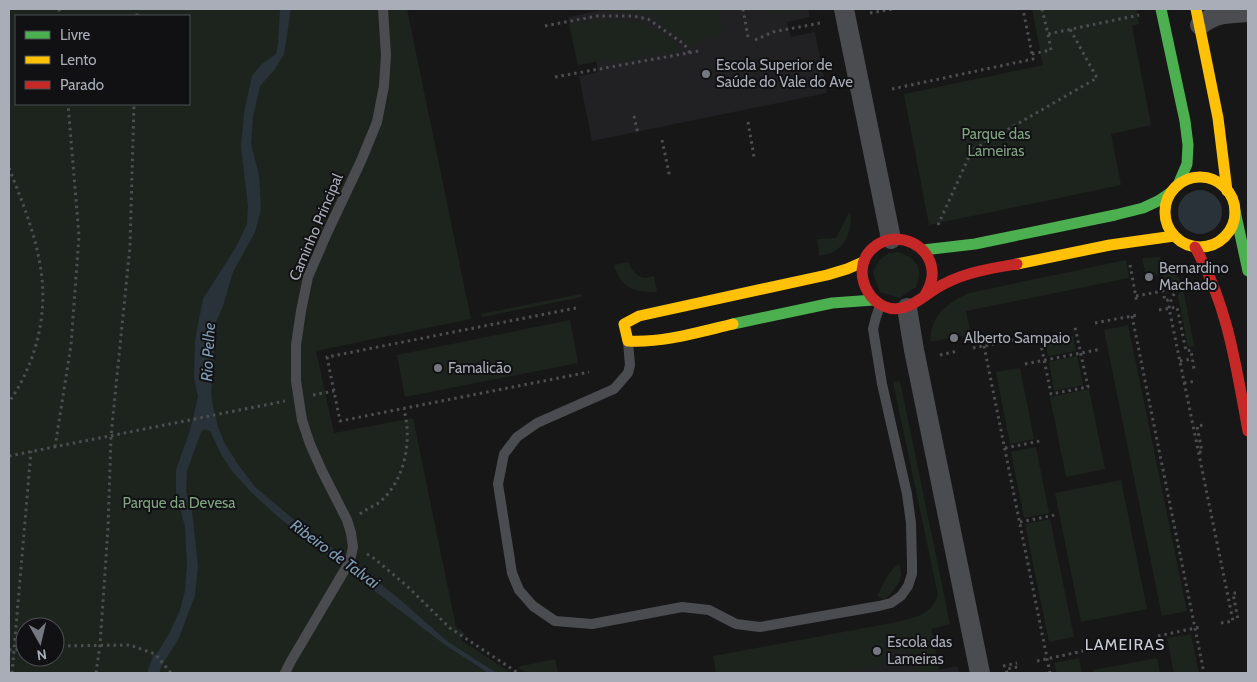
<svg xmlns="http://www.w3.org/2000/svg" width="1257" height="682" font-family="Cabin,sans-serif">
	<rect width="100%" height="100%" fill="#171717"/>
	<g fill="#212123">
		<polygon points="606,9 808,9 810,17 787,22 791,37 815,32 827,93 592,141 579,76 598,72 596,61 578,65 568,17"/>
		<polygon points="931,628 939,670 957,666 959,673 708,673"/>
	</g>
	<g fill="#1d241e" fill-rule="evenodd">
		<path d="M9,9H407L471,319L316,351L334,433L413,418L456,627L465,633L461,640L511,673H497L457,647L445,645L488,673H9ZM16,16H189V104H16ZM25,627H55V657H25Z"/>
		<polygon points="606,9 718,9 723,35 702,39 702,44 692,47 649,15 601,10"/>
		<polygon points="768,9 803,9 770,15"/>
		<polygon points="1032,9 1136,9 1139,24 1132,26 1151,125 1111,134 1121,185 929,225 904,94 1043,65"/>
		<polygon points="599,19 645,23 664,33 682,49 610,63 609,59 578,65 569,25"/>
		<path d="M850,211C853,227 847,246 831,253C827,254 823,255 819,256L817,239L836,238Z"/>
		<path d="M897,252C908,254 920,262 919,275C919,279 917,283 916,287L899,298L880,292L873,273C879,260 882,254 897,252Z"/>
		<polygon points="1159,257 1181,280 1167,293 1163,274 1146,277 1142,258"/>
		<path d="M1126,260L1129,278L966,311L972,341L964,342L962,336L930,342C931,336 931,329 934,323C940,308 955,299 969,293Z"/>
		<path d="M628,262C631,269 637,277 644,278C648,278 651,276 654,276L657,292C634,293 621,288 614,265Z"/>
		<polygon points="1183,288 1194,346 1188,347 1178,296"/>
		<polygon points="581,294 582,297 482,317 481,314"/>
		<polygon points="570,320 578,363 405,397 397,355"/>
		<polygon points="1128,325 1187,611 1162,616 1104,330"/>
		<polygon points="1073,336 1076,351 1048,356 1045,341"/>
		<polygon points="1077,356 1083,385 1054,391 1049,362"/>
		<polygon points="1020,368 1034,439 1010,444 996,372"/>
		<path d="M900,381L950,624L931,629L939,670L922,673L915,669L913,655L904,649L888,652L890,664L845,673H708L716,672L713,656L897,622C915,617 932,615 938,595L893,382Z"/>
		<polygon points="1089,389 1105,469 1066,477 1050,397"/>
		<polygon points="1036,447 1049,513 1024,518 1011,452"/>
		<polygon points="1121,480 1147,609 1081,622 1055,493"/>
		<polygon points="1050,519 1074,637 1049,642 1025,524"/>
		<path d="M899,564C900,568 902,572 901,577C900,583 890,596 884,600L877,596C882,587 890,568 899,564Z"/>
		<polygon points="1191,634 1199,673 1174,673 1167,638"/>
		<polygon points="1079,658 1082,673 1057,673 1054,663"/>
		<polygon points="1157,658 1160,673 1094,673 1093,670"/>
		<polygon points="555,659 558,673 527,673 517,667"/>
	</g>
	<g fill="#2a3239">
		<polygon points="280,9 291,9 284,54 275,69 260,86 253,117 251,144 259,175 261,209 255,232 233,272 223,306 213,329 214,358 211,394 213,408 218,427 225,444 237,463 255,487 279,507 304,528 356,565 397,597 447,641 497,673 488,673 445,645 277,516 251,492 233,472 222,456 210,431 204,429 201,432 187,471 186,491 192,512 198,566 195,595 179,638 161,667 159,673 147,673 153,656 158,652 170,632 180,610 185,591 187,563 185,527 176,492 176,470 190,430 198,397 194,378 195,341 203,299 236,247 247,224 248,206 241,147 244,113 252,76 262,64 276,54 278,44"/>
		<circle cx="1200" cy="212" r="22"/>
	</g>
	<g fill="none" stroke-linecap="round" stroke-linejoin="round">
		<g stroke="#4d4e52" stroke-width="3" stroke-dasharray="2.5 4" stroke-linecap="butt">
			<polyline points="59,9 60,16"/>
			<polyline points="743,9 748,37"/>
			<polyline points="1042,9 1048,34 1139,15"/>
			<polyline points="870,13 893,9"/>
			<polyline points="137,16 137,9"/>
			<polyline points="545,26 597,16 632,16 648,19 684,44 690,53"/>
			<polyline points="755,40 773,32 820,23"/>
			<polyline points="1032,54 1051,50 1048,34"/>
			<polyline points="555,77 699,51"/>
			<polyline points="892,89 1033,59 1023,9"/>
			<polyline points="634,116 638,134"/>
			<polyline points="748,122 754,157"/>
			<polyline points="662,140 670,178"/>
			<path d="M9,168C22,201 36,235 41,271C48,316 35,365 9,402"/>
			<polyline points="938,225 972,150 1097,78 1070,29"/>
			<polyline points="1130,265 1137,303"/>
			<path d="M1187,279C1178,287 1171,296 1169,308L1233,621L1221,623"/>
			<polyline points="1136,296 1163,291 1165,301 1171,299"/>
			<polyline points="576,308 327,357 340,421 589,372"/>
			<polyline points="1159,310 1177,307 1186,351 1191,350 1194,369"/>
			<polyline points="1132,316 1204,673"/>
			<polyline points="1095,323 1137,315"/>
			<polyline points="1039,335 1051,394 1088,387 1075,327"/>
			<polyline points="984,346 1050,673"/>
			<polyline points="973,348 1019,339"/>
			<polyline points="940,355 958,351"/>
			<polyline points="1180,361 1192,359"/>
			<polyline points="1025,364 1101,349"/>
			<polyline points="1184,383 1197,381"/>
			<polyline points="313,395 334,391"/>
			<polyline points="55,447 71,345 79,236 68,104"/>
			<polyline points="1005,448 1040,441"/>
			<polyline points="1199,452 1202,452 1197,426 1204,425"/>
			<polyline points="9,456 285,401"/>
			<path d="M360,514C365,510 371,507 377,504C400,487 409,455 407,428C407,421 405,415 404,409"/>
			<polyline points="1020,522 1055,515"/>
			<polyline points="367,554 375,559 407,586 450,628 518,673"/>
			<polyline points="1236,593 1233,593 1238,620"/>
			<polyline points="1158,636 1200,627"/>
			<polyline points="55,646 130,645 155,654 171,673"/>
			<polyline points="9,650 25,649"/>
			<polyline points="1037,661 1083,651"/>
			<polyline points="1003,666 1017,663"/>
			<polyline points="12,673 31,451"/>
			<polyline points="96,673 100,645 108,528 111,436 130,246 134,104"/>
			<polyline points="1007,673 1006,669 1018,667"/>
		</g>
		<g stroke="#4b4c50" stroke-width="10">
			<polyline points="628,342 630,365 628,373 614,389 537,423 517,437 504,454 498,484 512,573 519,590 533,606 555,621 592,624 682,607 709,610 736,624 760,627 879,606 891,603 901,596 908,586 912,574 912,564 911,523 907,494 882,384 873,329 876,317 880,306"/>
			<polyline points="285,673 291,661 350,561 353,547 351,533 347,520 322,471 310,444 302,420 296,381 296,345 301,311 308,277 327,233 361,161 377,122 384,86 386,55 383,9"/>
		</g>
		<g stroke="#4b4c50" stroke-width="20">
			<polyline points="844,9 891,239"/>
			<path d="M1200,25C1216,13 1228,13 1248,12"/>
			<polyline points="907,308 914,350 980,673"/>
		</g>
		<g stroke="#4caf50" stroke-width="11">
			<polyline points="1161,9 1185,121 1188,145 1187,164 1178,185"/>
			<polyline points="1235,211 1248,271"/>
			<polyline points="923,250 975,244 1115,215 1143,208 1158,201 1170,193"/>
			<polyline points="733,324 832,303 874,300"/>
		</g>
		<g stroke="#ffc107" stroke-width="11">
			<polyline points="1196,9 1218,118 1227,191"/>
			<circle cx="1200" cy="212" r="35"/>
			<polyline points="1017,264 1110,245 1174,236"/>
			<path d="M733,324C699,332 663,343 628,341L624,324L639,316L827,275L847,269L863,262"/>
		</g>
		<g stroke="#c62828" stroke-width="11">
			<path d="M1195,247C1228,306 1236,366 1248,431"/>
			<path d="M925,295C928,290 931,284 932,277C935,246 897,227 873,248C846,271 874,321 908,306C921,301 931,290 944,284C966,272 993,268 1017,264"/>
		</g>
	</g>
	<g fill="#757880" stroke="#111113" stroke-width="2">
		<circle cx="706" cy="74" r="5"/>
		<circle cx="1149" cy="277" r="5"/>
		<circle cx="954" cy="338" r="5"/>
		<circle cx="438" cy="368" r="5"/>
		<circle cx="877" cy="651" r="5"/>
	</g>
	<g text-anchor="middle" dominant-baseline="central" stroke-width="4" stroke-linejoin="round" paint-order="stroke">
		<g font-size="15" fill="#a8adb8" stroke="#111113" text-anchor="start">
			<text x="716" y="65">Escola Superior de<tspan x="716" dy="17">Saúde do Vale do Ave</tspan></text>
			<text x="1159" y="268">Bernardino<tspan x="1159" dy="17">Machado</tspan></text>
			<text x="964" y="338">Alberto Sampaio</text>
			<text x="448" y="368">Famalicão</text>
			<text x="887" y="642">Escola das<tspan x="887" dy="17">Lameiras</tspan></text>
		</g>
		<g font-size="15" fill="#7fa381" stroke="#111113">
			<text x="996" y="134">Parque das<tspan x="996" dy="17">Lameiras</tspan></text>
			<text x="179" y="503">Parque da Devesa</text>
		</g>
		<g font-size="15" fill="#a8adb8" stroke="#111113">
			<text transform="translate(316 227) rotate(-67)">Caminho Principal</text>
		</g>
		<g font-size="16" font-style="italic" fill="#7f9bb3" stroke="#111113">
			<text transform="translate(208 352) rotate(-87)">Rio Pelhe</text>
			<text transform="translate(335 554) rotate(36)">Ribeiro de Talvai</text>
		</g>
		<g font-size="16" letter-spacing="1" fill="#c9ccd4" stroke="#111113">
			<text x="1125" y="644">LAMEIRAS</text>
		</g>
	</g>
	<rect width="1257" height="682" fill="none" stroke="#a8adb8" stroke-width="20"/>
	<rect x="15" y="15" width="175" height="90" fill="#111113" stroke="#4d4f55"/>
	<rect x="25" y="31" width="25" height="8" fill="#4caf50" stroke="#4d4f55"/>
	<text x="60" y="40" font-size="15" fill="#a8adb8">Livre</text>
	<rect x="25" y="56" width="25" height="8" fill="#ffc107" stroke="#4d4f55"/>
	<text x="60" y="65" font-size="15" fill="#a8adb8">Lento</text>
	<rect x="25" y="81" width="25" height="8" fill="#c62828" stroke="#4d4f55"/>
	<text x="60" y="90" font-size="15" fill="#a8adb8">Parado</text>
	<g transform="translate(40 642) rotate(172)"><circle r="24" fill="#111113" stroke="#4d4f55"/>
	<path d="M0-4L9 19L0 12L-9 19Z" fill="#757880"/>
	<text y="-8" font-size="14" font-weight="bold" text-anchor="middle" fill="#a8adb8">N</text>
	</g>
</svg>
